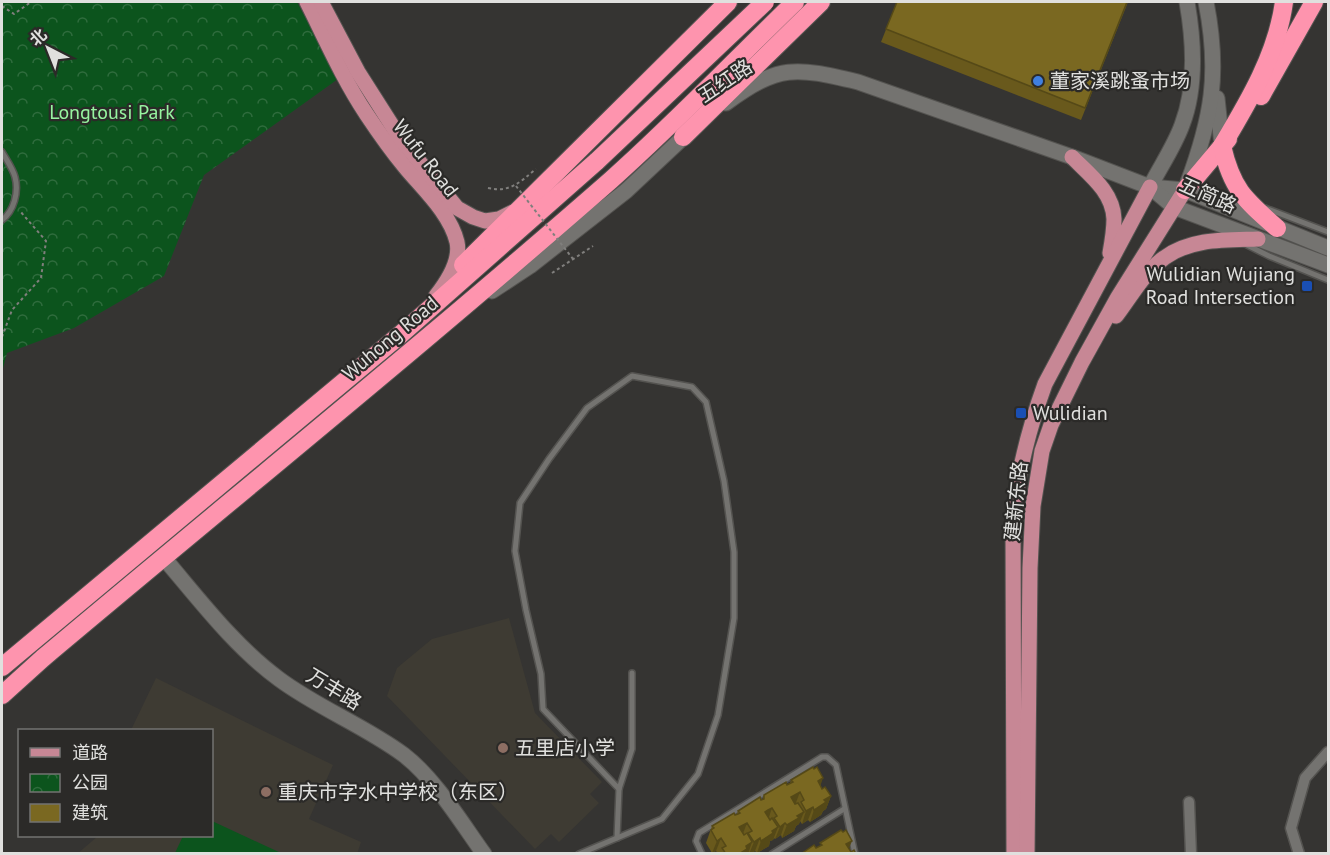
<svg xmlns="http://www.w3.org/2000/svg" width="1330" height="855" font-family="'PT Sans','Noto Sans SC',sans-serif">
	<defs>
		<pattern id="park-crowns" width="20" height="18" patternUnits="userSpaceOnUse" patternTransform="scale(1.5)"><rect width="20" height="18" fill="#0c541d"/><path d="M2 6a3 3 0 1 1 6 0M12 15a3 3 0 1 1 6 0" fill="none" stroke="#2f6c3d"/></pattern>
	</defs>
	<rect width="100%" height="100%" fill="#353432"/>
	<g fill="#3e3b33">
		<polygon points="509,618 535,713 602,782 590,794 599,803 559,842 551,834 535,849 387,696 397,668 432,639"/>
		<polygon points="156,678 333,765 309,819 361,842 357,854 77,854 98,836 212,836 212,730 131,730"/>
	</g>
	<polygon fill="url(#park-crowns)" points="2,2 297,2 338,79 204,175 164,276 74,328 7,353 2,372"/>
	<polygon fill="#0c541d" points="212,821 281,853 175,853 183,836 212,836"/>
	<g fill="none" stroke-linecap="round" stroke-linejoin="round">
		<defs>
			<g id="lane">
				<path d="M2,152C6,159 13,169 15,177C19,192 14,211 2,220"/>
				<polyline points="1216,196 1239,200"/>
				<polyline points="1265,208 1328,232"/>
				<polyline points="1245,244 1269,256 1328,280"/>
				<polyline points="617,838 619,789 632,749 632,673"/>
				<polyline points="579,854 662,819 698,774 718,715 734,618 734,552 724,481 706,402 692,387 632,376 587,408 549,459 520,503 515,551 526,610 541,674 543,709 619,789"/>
				<polyline points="702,854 696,841 699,833 822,757 827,757 836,765 855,854"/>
				<polyline points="772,854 844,809"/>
			</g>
			<g id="street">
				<polyline points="1189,802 1191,854"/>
				<polyline points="1299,854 1291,828 1305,778 1328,752"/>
			</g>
			<g id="secondary">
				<polyline points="1217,98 1222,146"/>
				<path d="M726,103C780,64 794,67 858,82L1072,157L1150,187L1185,190L1328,248"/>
				<path d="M1187,185C1212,118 1220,73 1206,2"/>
				<polyline points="1150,187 1174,207 1328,265"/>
				<path d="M1150,187C1160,167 1174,147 1182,125C1197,86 1194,42 1187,2"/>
				<polyline points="492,291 530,266 626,191 690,131"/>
				<path d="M163,557C199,599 234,646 279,679C318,708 365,726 404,755C435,779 461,822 484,854"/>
			</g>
			<g id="primary">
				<path d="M307,2C326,40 343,79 367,115C379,133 391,150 405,167C423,189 450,213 457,242C461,261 447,282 436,296"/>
				<polyline points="321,2 358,72 400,138 457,208 473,217 485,221 499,219 513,212"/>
				<path d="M1072,157C1090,175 1113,192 1114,219C1114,230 1112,242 1110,253"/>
				<path d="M1116,316C1130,298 1144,272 1164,258C1191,238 1226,240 1258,239"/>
				<path d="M1014,854L1013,526C1016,476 1028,431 1045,384L1150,187"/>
				<polyline points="1027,854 1030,568 1033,506 1042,451 1051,425 1082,362 1118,297 1185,190"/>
			</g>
			<g id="highway">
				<polyline points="1261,96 1314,2"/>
				<polyline points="683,137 821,2"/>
				<polyline points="1185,190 1228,139"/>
				<path d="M1277,228C1244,199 1232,189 1222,146C1249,101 1277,54 1284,2"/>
				<polyline points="463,265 728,2"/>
				<polyline points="2,667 400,335 597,161"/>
				<path d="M2,695L43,658C232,499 425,343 611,180C675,123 734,61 795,2"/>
			</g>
		</defs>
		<use href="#lane" stroke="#545350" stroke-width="8"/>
		<use href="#street" stroke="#545350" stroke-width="13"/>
		<use href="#secondary" stroke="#545350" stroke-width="17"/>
		<use href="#primary" stroke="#545350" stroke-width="17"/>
		<use href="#highway" stroke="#545350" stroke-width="20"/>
		<g stroke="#807f7d" stroke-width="2" stroke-dasharray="3 3" stroke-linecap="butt">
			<polyline points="2,6 14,14 31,2"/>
			<path d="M488,188C510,193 520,182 536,169"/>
			<polyline points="552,273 593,246"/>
			<polyline points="2,337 12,310 41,278 46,241 20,211"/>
		</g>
		<use href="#lane" stroke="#747370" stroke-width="5"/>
		<use href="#street" stroke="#747370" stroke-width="10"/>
		<use href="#secondary" stroke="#747370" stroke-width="15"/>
		<use href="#primary" stroke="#c78795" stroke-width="15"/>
		<use href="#highway" stroke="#fe94ae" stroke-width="18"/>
		<defs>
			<polyline id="highway-bridge" points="597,161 765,2"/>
		</defs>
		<use href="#highway-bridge" stroke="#545350" stroke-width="20" stroke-linecap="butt"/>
		<polyline stroke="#807f7d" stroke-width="2" stroke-dasharray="3 3" stroke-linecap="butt" points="516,186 573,259"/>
		<use href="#highway-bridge" stroke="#fe94ae" stroke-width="18"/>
	</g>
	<g fill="#69591c">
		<polygon points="897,2 1128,2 1081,120 881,42"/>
		<polygon points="791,780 820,785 822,789 831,796 826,809 823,811 821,815 810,822 808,820 802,824 800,821 799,824 796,826 794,831 782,838 781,835 775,839 774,838 773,840 770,841 769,846 757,853 755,851 751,854 718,854 716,851 712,853 706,843 712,826 737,814 738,811 763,799 764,795 790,783"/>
	</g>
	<g fill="#554917">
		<polygon points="823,778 819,790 818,781"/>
		<polygon points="800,792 795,805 791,797"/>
		<polygon points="831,796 826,809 823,811 821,815 810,822 814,810 824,800"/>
		<polygon points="813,807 808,820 802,824 806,811"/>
		<polygon points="772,808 768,820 765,812"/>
		<polygon points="804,812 799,824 796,826 794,831 782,838 787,825 797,816"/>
		<polygon points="747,823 742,836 739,827"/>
		<polygon points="785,823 781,835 775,839 780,827"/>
		<polygon points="778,827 773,840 770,841 769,846 757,853 761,841 772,831"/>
		<polygon points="721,838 716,851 712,853 717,841"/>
		<polygon points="760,838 755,851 749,854 754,842"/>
		<polygon points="852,841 847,853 846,844"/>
		<polygon points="752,842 748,854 739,854 746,846"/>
	</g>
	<g fill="#7a6821" stroke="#554917" stroke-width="1.5">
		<polygon points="897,2 1127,2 1085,108 886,29"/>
		<polygon points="813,767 814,769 817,767 823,778 818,781 822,789 825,787 831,796 824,800 826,802 814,810 813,807 806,811 801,802 804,800 800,792 791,797 795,804 798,803 804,812 797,816 799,818 787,825 785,823 780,827 774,818 777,816 772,808 768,810 765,812 770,820 772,818 778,827 772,831 773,833 761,841 760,838 754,842 748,833 752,831 747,823 739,827 744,835 747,833 752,842 746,846 747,849 739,854 726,854 722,848 726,846 721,838 717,841 711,830 714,828 712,826 734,813 735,815 738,814 740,813 738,811 760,797 761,800 764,799 764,795 786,782 787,785 793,782 791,780"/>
		<polygon points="841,830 843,832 846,830 852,841 846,844 851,852 854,850 856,854 801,854 814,845 816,848 822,845 820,843"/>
	</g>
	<circle fill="#3f7fe0" stroke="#2b2a28" stroke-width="2" cx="1038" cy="81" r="6"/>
	<g fill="#1a4fb4" stroke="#2b2a28" stroke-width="2">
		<rect x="1301" y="280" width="12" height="12" rx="3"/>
		<rect x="1015" y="407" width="12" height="12" rx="3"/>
	</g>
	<g fill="#8d6e63" stroke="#2b2a28" stroke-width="2">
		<circle cx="503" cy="748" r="6"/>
		<circle cx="266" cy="792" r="6"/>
	</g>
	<g text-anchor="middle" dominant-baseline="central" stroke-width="4.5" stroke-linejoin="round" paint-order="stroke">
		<g font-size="20" fill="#e0e0de" stroke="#2b2a28">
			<text transform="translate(725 81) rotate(-34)">五红路</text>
			<text transform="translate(426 158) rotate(52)">Wufu Road</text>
			<text transform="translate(1208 195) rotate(24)">五简路</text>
			<text transform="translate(390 338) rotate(-40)">Wuhong Road</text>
			<text transform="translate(1016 501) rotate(-84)">建新东路</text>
			<text transform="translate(334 689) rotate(31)">万丰路</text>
		</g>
		<g font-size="20" fill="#e0e0de" stroke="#2b2a28" text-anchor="start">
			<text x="1050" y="81">董家溪跳蚤市场</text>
			<text x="1295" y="274" text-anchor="end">Wulidian Wujiang<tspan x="1295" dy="23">Road Intersection</tspan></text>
			<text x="1033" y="413">Wulidian</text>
			<text x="515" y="748">五里店小学</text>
			<text x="278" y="792">重庆市字水中学校（东区）</text>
		</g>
		<g font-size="20" fill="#97f4a0" stroke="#2b2a28">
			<text x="112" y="112">Longtousi Park</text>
		</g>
	</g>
	<rect width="1330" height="855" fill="none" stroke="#e0e0de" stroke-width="6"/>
	<rect x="18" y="729" width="195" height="108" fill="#2b2a28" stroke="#737371" stroke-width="1.5"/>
	<rect x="30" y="748" width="30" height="9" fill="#c78795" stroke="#737371" stroke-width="1.5"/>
	<text x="72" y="759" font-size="18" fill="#e0e0de">道路</text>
	<rect x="30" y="774" width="30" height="18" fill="url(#park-crowns)" stroke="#737371" stroke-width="1.5"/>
	<text x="72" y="789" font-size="18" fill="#e0e0de">公园</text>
	<rect x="30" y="804" width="30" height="18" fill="#7a6821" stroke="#737371" stroke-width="1.5"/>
	<text x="72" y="819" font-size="18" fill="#e0e0de">建筑</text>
	<g transform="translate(48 48) rotate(318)" stroke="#2b2a28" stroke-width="4.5" paint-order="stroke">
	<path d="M0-4.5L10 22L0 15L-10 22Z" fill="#e0e0de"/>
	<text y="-9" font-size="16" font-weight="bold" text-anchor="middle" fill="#e0e0de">北</text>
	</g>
</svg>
